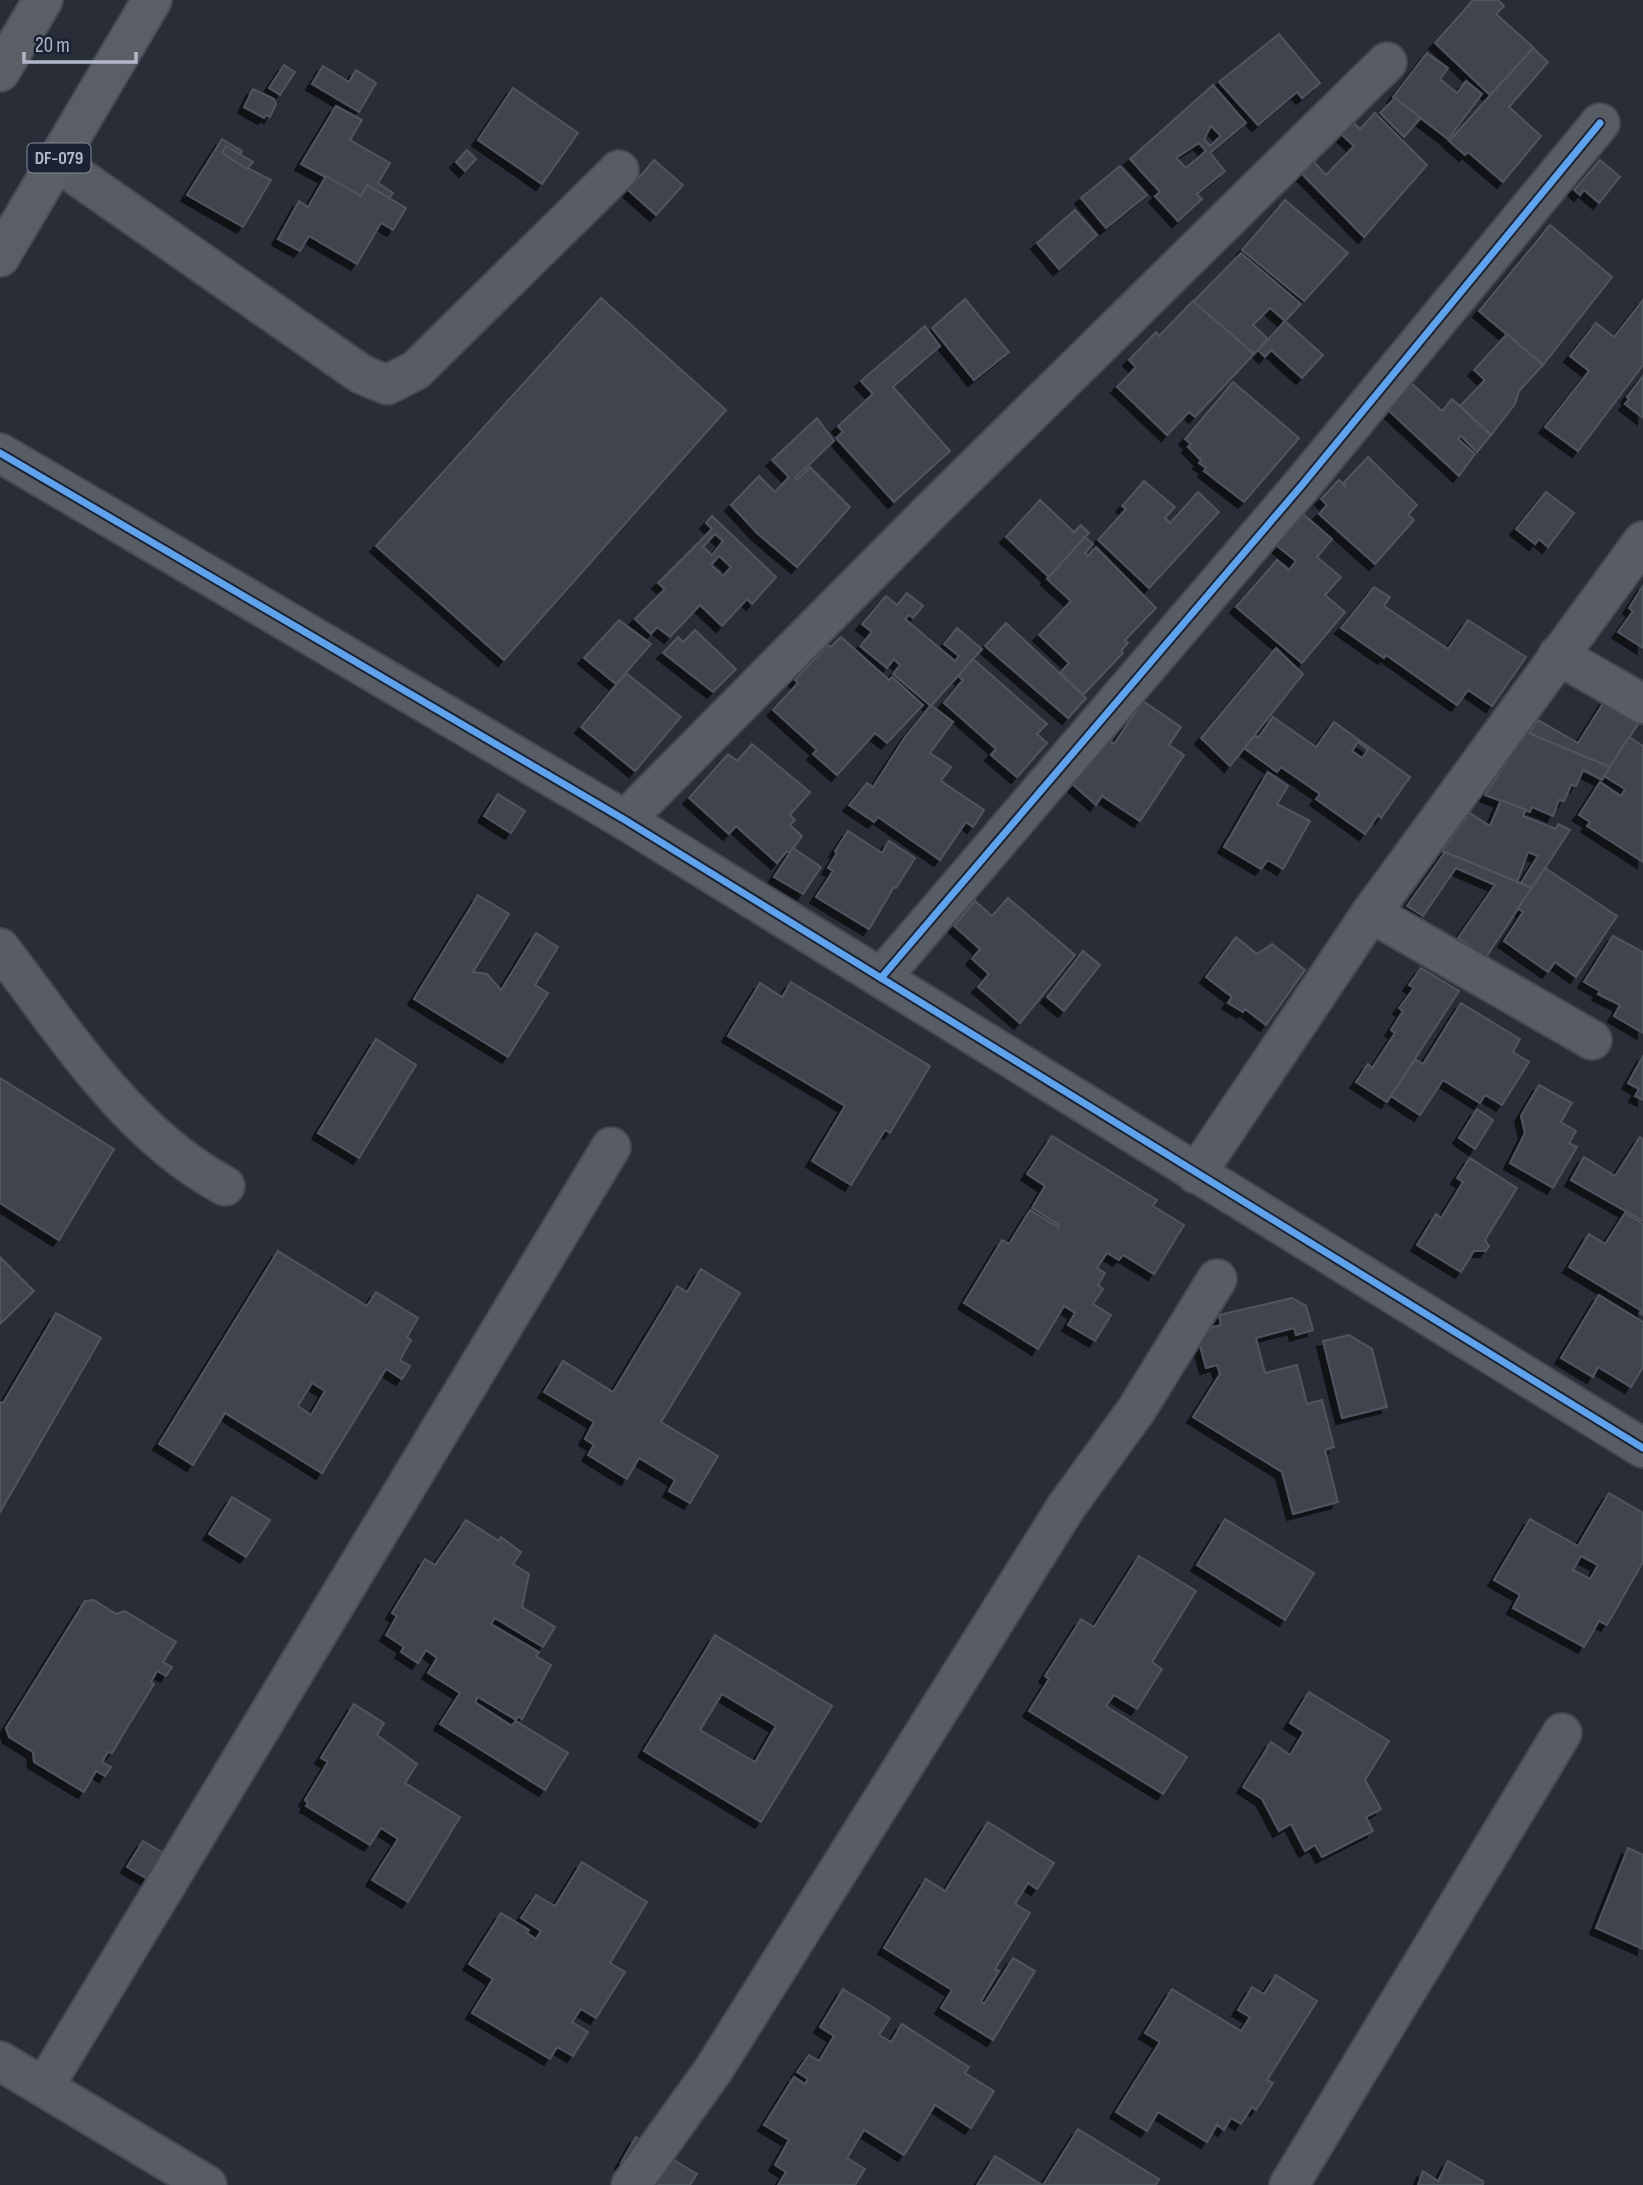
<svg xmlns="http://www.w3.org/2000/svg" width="1643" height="2185" font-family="'Sofia Sans Condensed',sans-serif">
	<defs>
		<filter id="shadow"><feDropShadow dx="-6" dy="6" stdDeviation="0" flood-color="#0009"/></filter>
	</defs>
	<rect width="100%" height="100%" fill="#282d38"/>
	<g fill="#41454e" stroke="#50555f" stroke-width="2" fill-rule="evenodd" filter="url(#shadow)">
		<polygon points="1473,0 1498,0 1504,6 1496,14 1534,48 1490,95 1435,43"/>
		<polygon points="1279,34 1320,83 1302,98 1297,92 1258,125 1219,82"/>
		<polygon points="1533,48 1548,62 1509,107 1541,136 1503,182 1468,152 1465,155 1449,141"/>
		<polygon points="1427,53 1448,68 1440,79 1457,93 1466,81 1482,94 1448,139 1393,97"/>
		<polygon points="284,65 295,72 280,95 269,88"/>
		<polygon points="323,66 349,82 356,70 376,83 359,112 312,84"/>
		<path d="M1213,85L1246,123L1210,153L1225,171L1197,194L1202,199L1178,221L1155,196L1160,192L1130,159ZM1211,126L1221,136L1210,146L1204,139ZM1199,143L1206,151L1186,168L1176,158Z"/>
		<polygon points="513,88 578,133 542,184 478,140"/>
		<polygon points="253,89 274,99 276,104 270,117 266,115 264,118 244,107"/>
		<polygon points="1395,98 1421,118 1404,137 1380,113"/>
		<polygon points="336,106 362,120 350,140 390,163 378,183 393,193 389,198 367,185 361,196 301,164"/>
		<polygon points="1375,113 1427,165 1364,237 1302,174 1314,162 1326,175 1354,146 1341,134 1353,122 1360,129"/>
		<polygon points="222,139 242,151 236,162 271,180 243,227 187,195"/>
		<polygon points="226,146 253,162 247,169 222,153"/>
		<polygon points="467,150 476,159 465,171 456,162"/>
		<polygon points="654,160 683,185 656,215 628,190"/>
		<polygon points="1600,160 1620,177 1599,203 1584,190 1580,195 1574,190"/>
		<polygon points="1120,166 1147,195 1106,228 1081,198"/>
		<polygon points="326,176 361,196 367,185 406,208 393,230 381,223 357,264 309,236 300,251 278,239 299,201 308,207"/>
		<polygon points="1285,200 1348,253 1304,301 1242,250"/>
		<polygon points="1075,210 1097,235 1059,269 1037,243"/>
		<polygon points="1550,225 1612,277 1543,365 1479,311"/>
		<polygon points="1241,253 1301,304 1285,321 1270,308 1253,325 1268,339 1254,354 1193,302"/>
		<polygon points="601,298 726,410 504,660 376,546"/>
		<polygon points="965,299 1009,352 974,380 932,328"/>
		<polygon points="1643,300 1643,365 1578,451 1545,427 1589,371 1570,356 1596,323 1614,337"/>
		<polygon points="1193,301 1254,354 1195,417 1189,412 1167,435 1117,387 1136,367 1129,360 1156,332 1159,336"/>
		<polygon points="1285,321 1323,355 1302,378 1271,350 1265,357 1258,350"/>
		<polygon points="925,326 940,346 893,387 950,451 894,502 836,438 843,432 838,426 873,394 861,381"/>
		<polygon points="1507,334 1543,365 1519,391 1515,404 1491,435 1460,406 1485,380 1474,370"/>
		<polygon points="1643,376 1643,418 1625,404 1629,399 1627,397"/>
		<polygon points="1233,382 1299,438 1244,502 1204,471 1206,468 1199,463 1201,460 1188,447 1191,444 1185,439"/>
		<polygon points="1411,383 1442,411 1452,399 1491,435 1477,452 1461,436 1458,439 1475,454 1459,476 1388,410"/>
		<polygon points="817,418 834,441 795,478 797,480 810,467 850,507 797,567 758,534 731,505 759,476 775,492 789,477 772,460"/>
		<polygon points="1368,457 1417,505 1408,515 1414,520 1375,564 1319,514 1327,505 1321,499 1339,480 1345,486 1344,482"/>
		<polygon points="1144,481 1175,507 1165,518 1170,523 1198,492 1219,512 1149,588 1098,540 1126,509 1122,506"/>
		<polygon points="1546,492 1574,513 1548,547 1539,539 1535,544 1516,529"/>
		<polygon points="1040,500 1074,532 1081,525 1089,533 1049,577 1006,537"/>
		<polygon points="1303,514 1332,539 1317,557 1341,577 1325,595 1345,612 1302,663 1236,607 1277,560 1289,570 1296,561 1276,545"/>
		<path d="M712,516L776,577L752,604L747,599L722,626L700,605L670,637L657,627L651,634L635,619L665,589L658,583L712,529L706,523ZM715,534L723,541L712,555L703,547ZM719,556L731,567L723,576L711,565Z"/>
		<polygon points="1085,537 1093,544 1085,553 1088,556 1096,547 1156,608 1125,640 1128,643 1121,651 1123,653 1083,695 1060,673 1069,663 1039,635 1071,601 1047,579"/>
		<polygon points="1643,586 1643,648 1618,632 1633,611 1629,608"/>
		<polygon points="1374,587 1390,597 1384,606 1448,649 1468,620 1526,657 1492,706 1468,690 1457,705 1386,655 1384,658 1341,628"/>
		<polygon points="907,593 923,606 913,618 909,615 905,619 955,661 959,656 944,644 957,628 982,649 931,706 893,674 900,665 894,659 887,668 860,646 872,632 862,624 886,596 897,605"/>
		<polygon points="619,620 651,644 616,684 584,658"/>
		<polygon points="1006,623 1086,698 1068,718 985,646"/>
		<polygon points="695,630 736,669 713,692 663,653 678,637 683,642"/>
		<polygon points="841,637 889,680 892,677 923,705 887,743 875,733 837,775 813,754 817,750 773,710 798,683 795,680 827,645 831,647"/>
		<polygon points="1276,648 1303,674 1230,766 1201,738"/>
		<polygon points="973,659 1047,724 1037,734 1047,743 1017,777 991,755 996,749 944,703 963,680 958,676"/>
		<polygon points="626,673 681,717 635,771 581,727"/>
		<polygon points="1607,697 1642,718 1610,767 1529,733 1538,720 1578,743"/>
		<polygon points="1143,701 1181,727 1169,745 1184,755 1140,821 1102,796 1096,805 1071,783 1108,739 1114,744"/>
		<polygon points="931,705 953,722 930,753 951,767 941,781 984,810 973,827 966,822 940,860 878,817 874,822 849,805 867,783 873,787 905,737"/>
		<path d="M1273,717L1316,747L1334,722L1410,777L1381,818L1378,815L1365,834L1316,799L1320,794L1281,767L1277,772L1244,748L1255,735L1258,738ZM1358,742L1368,750L1362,758L1352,751Z"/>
		<polygon points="1526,732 1610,767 1602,780 1583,770 1576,786 1571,785 1564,801 1559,800 1553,816 1532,807 1530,812 1485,795"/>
		<polygon points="1629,737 1643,746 1643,862 1587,826 1590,822 1579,815 1600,782 1621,796 1625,789 1604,776"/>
		<polygon points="752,744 810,792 790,815 795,820 790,825 802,836 790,853 787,851 777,863 736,826 729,834 689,798 728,754 737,761"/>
		<polygon points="1268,772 1288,786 1277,804 1310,821 1283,869 1268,860 1261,869 1224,847"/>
		<polygon points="498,794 525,811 511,833 484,816"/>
		<polygon points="1501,800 1526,810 1523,816 1556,829 1558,824 1570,830 1532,888 1521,883 1538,856 1528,852 1517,882 1442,851 1470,813 1490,826"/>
		<polygon points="848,831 882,853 889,841 915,858 896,888 894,887 869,929 816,897 833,871 828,868 837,853 835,851"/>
		<polygon points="793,848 821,867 803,894 774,877"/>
		<polygon points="1445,852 1532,888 1486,957 1458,938 1495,885 1456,868 1423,916 1407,906"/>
		<polygon points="1545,868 1617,916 1576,977 1555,962 1548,972 1504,941 1523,912 1518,908"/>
		<polygon points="478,895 509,914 473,972 487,974 501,990 536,933 558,947 535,985 548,993 508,1057 414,999"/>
		<polygon points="1008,898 1075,955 1020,1023 978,987 989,974 972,959 980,949 954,926 975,901 992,916"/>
		<polygon points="1613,936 1643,952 1643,1033 1614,1016 1620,1005 1598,994 1600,991 1584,982"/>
		<polygon points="1236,937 1257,954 1272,944 1305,970 1266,1025 1245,1009 1243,1012 1228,1003 1232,997 1206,977"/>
		<polygon points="1083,951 1100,965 1064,1011 1047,997"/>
		<polygon points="1421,968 1459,991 1387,1102 1356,1082 1368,1064 1372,1068 1395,1033 1391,1030 1403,1011 1399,1008 1414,988 1409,985"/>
		<polygon points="791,982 930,1066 890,1133 885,1130 851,1185 812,1161 845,1106 728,1036 760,983 782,997"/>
		<polygon points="1461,1003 1520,1039 1513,1052 1529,1062 1502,1105 1485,1095 1480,1103 1443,1080 1420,1115 1391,1096 1415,1059 1423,1064"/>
		<polygon points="376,1039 416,1065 359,1158 318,1133"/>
		<polygon points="1643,1056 1643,1100 1635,1096 1639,1089 1628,1083"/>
		<polygon points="0,1078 114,1149 59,1240 0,1203"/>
		<polygon points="1539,1085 1572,1103 1561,1122 1576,1131 1569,1143 1577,1147 1553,1188 1510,1163 1525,1133 1521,1116"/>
		<polygon points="1477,1109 1493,1120 1475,1149 1459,1138"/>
		<polygon points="1052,1136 1157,1200 1153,1206 1184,1225 1154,1274 1123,1255 1119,1260 1107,1253 1097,1268 1105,1273 1098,1285 1103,1289 1093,1304 1111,1315 1095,1341 1068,1325 1075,1313 1064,1306 1038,1349 964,1303 1002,1240 1009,1244 1030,1210 1058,1227 1059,1225 1032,1208 1045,1186 1027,1174"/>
		<polygon points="1640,1137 1643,1139 1643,1221 1571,1180 1584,1157 1615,1176"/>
		<polygon points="1470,1158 1517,1188 1485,1240 1489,1246 1486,1251 1474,1251 1461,1272 1417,1245 1436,1214 1441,1218 1463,1182 1457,1178"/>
		<polygon points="1625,1213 1643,1224 1643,1315 1640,1313 1642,1311 1569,1267 1589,1234 1605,1244"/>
		<path d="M278,1251L367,1306L376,1292L418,1318L407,1337L411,1340L400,1360L410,1366L402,1379L386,1369L322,1473L225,1413L193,1465L159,1444ZM312,1383L325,1391L311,1415L298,1406Z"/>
		<polygon points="0,1257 34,1291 0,1324"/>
		<polygon points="701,1269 740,1293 661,1422 718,1456 690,1503 669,1491 675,1480 639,1458 627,1479 588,1455 594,1445 585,1439 594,1422 544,1392 563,1361 613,1392 677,1286 687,1292"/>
		<polygon points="1599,1295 1643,1322 1643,1367 1631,1387 1598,1367 1593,1377 1561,1358"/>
		<polygon points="1292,1298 1306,1306 1313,1330 1296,1335 1294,1328 1256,1338 1265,1373 1297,1365 1307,1404 1322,1400 1334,1447 1325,1450 1338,1502 1293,1514 1282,1472 1193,1417 1220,1374 1217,1365 1206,1368 1196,1331 1221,1325 1219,1315"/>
		<polygon points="56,1313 101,1338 0,1512 0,1402 3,1403"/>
		<polygon points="1349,1335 1372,1349 1387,1407 1342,1418 1323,1341"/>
		<path d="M1609,1493L1643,1513V1562L1607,1625L1599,1621L1584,1647L1513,1608L1520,1595L1494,1580L1530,1519L1578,1546ZM1581,1556L1598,1565L1590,1579L1573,1570Z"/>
		<polygon points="232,1497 270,1520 246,1557 209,1534"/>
		<polygon points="1225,1519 1314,1573 1285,1620 1197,1565"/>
		<path d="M466,1520L499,1541L501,1537L521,1552L513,1564L529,1574L522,1607L555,1627L543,1647L495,1618L491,1624L539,1652L536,1656L551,1665L522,1719L518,1716L516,1721L568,1753L545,1790L440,1724L460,1693L428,1673L437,1658L426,1650L418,1663L401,1652L404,1647L386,1635L397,1616L392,1613L425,1559L435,1565ZM478,1697L516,1720L512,1726L475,1702Z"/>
		<polygon points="1139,1556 1196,1591 1152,1662 1162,1669 1137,1709 1114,1695 1106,1706 1187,1757 1163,1794 1029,1711 1049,1679 1045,1676 1081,1619 1094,1627"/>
		<polygon points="94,1600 116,1614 125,1611 176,1642 163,1662 172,1667 166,1676 157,1671 151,1682 154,1684 125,1731 112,1753 108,1752 102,1762 111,1767 105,1776 96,1771 84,1792 34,1762 33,1752 9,1737 6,1728 85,1601"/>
		<path d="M715,1635L832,1706L761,1822L644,1751ZM722,1694L776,1726L755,1762L700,1730Z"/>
		<polygon points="1309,1692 1389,1741 1365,1780 1381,1809 1366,1817 1373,1831 1322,1857 1315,1845 1305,1851 1291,1824 1279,1831 1262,1799 1243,1787 1271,1742 1290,1755 1304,1732 1290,1723"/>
		<polygon points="354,1704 384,1723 377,1735 417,1764 405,1783 460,1817 408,1902 372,1880 398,1839 381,1828 370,1845 306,1806 308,1803 305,1800 328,1762 321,1758"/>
		<polygon points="988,1822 1054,1863 1037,1889 1028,1883 1015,1904 1030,1913 995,1969 999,1971 981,2001 984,2004 1013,1958 1035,1971 993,2040 941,2008 952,1990 884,1948 926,1879 945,1891"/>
		<polygon points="143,1841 165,1854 149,1880 127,1867"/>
		<polygon points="1628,1848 1643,1855 1643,1949 1596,1928"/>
		<polygon points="582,1862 647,1902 610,1963 625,1972 596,2018 581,2009 572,2022 588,2032 573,2056 557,2047 550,2059 472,2013 493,1979 469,1964 501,1913 529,1930 527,1933 536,1939 541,1931 521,1918 536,1895 555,1906"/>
		<polygon points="1276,1975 1317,2001 1267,2080 1273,2083 1256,2110 1252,2107 1241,2124 1231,2118 1224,2130 1217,2125 1207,2142 1158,2112 1147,2131 1116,2112 1160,2042 1145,2033 1172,1989 1241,2031 1250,2017 1238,2010 1252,1987 1264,1994"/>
		<polygon points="843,1989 890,2018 879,2035 891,2042 902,2024 969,2067 965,2073 994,2091 971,2128 935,2105 904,2155 864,2130 847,2158 865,2169 855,2185 778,2185 786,2172 775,2165 789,2140 764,2125 794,2077 805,2084 808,2079 797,2072 809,2055 819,2061 834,2036 820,2027"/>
		<polygon points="1078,2129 1159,2179 1156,2185 1043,2185"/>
		<polygon points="636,2137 697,2174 690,2185 657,2185 621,2163"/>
		<polygon points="995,2156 1042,2185 977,2185"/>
		<polygon points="1448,2161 1483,2181 1483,2185 1418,2185 1423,2171 1438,2181"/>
	</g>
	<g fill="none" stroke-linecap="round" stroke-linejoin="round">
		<defs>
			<g id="minor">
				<polyline points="57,162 361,374 387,385 416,370 619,170"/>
				<polyline points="0,453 625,820 1643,1448"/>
				<polyline points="1558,655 1643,704"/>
				<polyline points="625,820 934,508 1387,62"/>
				<polyline points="1371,913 1592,1040"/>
				<path d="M0,948C66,1034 128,1134 225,1186"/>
				<polyline points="881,978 1302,485 1600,123"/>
				<polyline points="1196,1174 1371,913 1643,541"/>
				<polyline points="0,2061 207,2185"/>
				<polyline points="44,2087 611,1147"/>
				<polyline points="631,2185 714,2069 1066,1507 1137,1409 1217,1279"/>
				<polyline points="1289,2185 1562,1733"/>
			</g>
			<g id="major">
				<polyline points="0,72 43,0"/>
				<polyline points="0,257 152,0"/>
			</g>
		</defs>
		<use href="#minor" stroke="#454851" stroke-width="42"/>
		<use href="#major" stroke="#454a54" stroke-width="42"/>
		<use href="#minor" stroke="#585c65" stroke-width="38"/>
		<use href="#major" stroke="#5b5e67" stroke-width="38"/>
		<defs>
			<g id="cycleway">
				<polyline points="0,453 625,820 1643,1448"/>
				<polyline points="881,978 1302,485 1600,123"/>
			</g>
		</defs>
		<use href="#cycleway" stroke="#1b2233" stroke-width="11"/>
		<use href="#cycleway" stroke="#60a3ed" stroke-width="7"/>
	</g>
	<g text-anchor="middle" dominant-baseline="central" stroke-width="6" stroke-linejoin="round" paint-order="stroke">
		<rect fill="#1b2233" stroke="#848b9c" stroke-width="2" x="27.5" y="143.5" width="63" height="29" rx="5"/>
		<g font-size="18" font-weight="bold" fill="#b1b8c9">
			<text x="59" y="158">DF-079</text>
		</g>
	</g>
	<path d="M24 52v10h112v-10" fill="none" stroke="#b1b8c9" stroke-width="3.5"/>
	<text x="35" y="52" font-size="21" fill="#b1b8c9" stroke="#1b2233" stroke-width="5" paint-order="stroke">20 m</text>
</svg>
